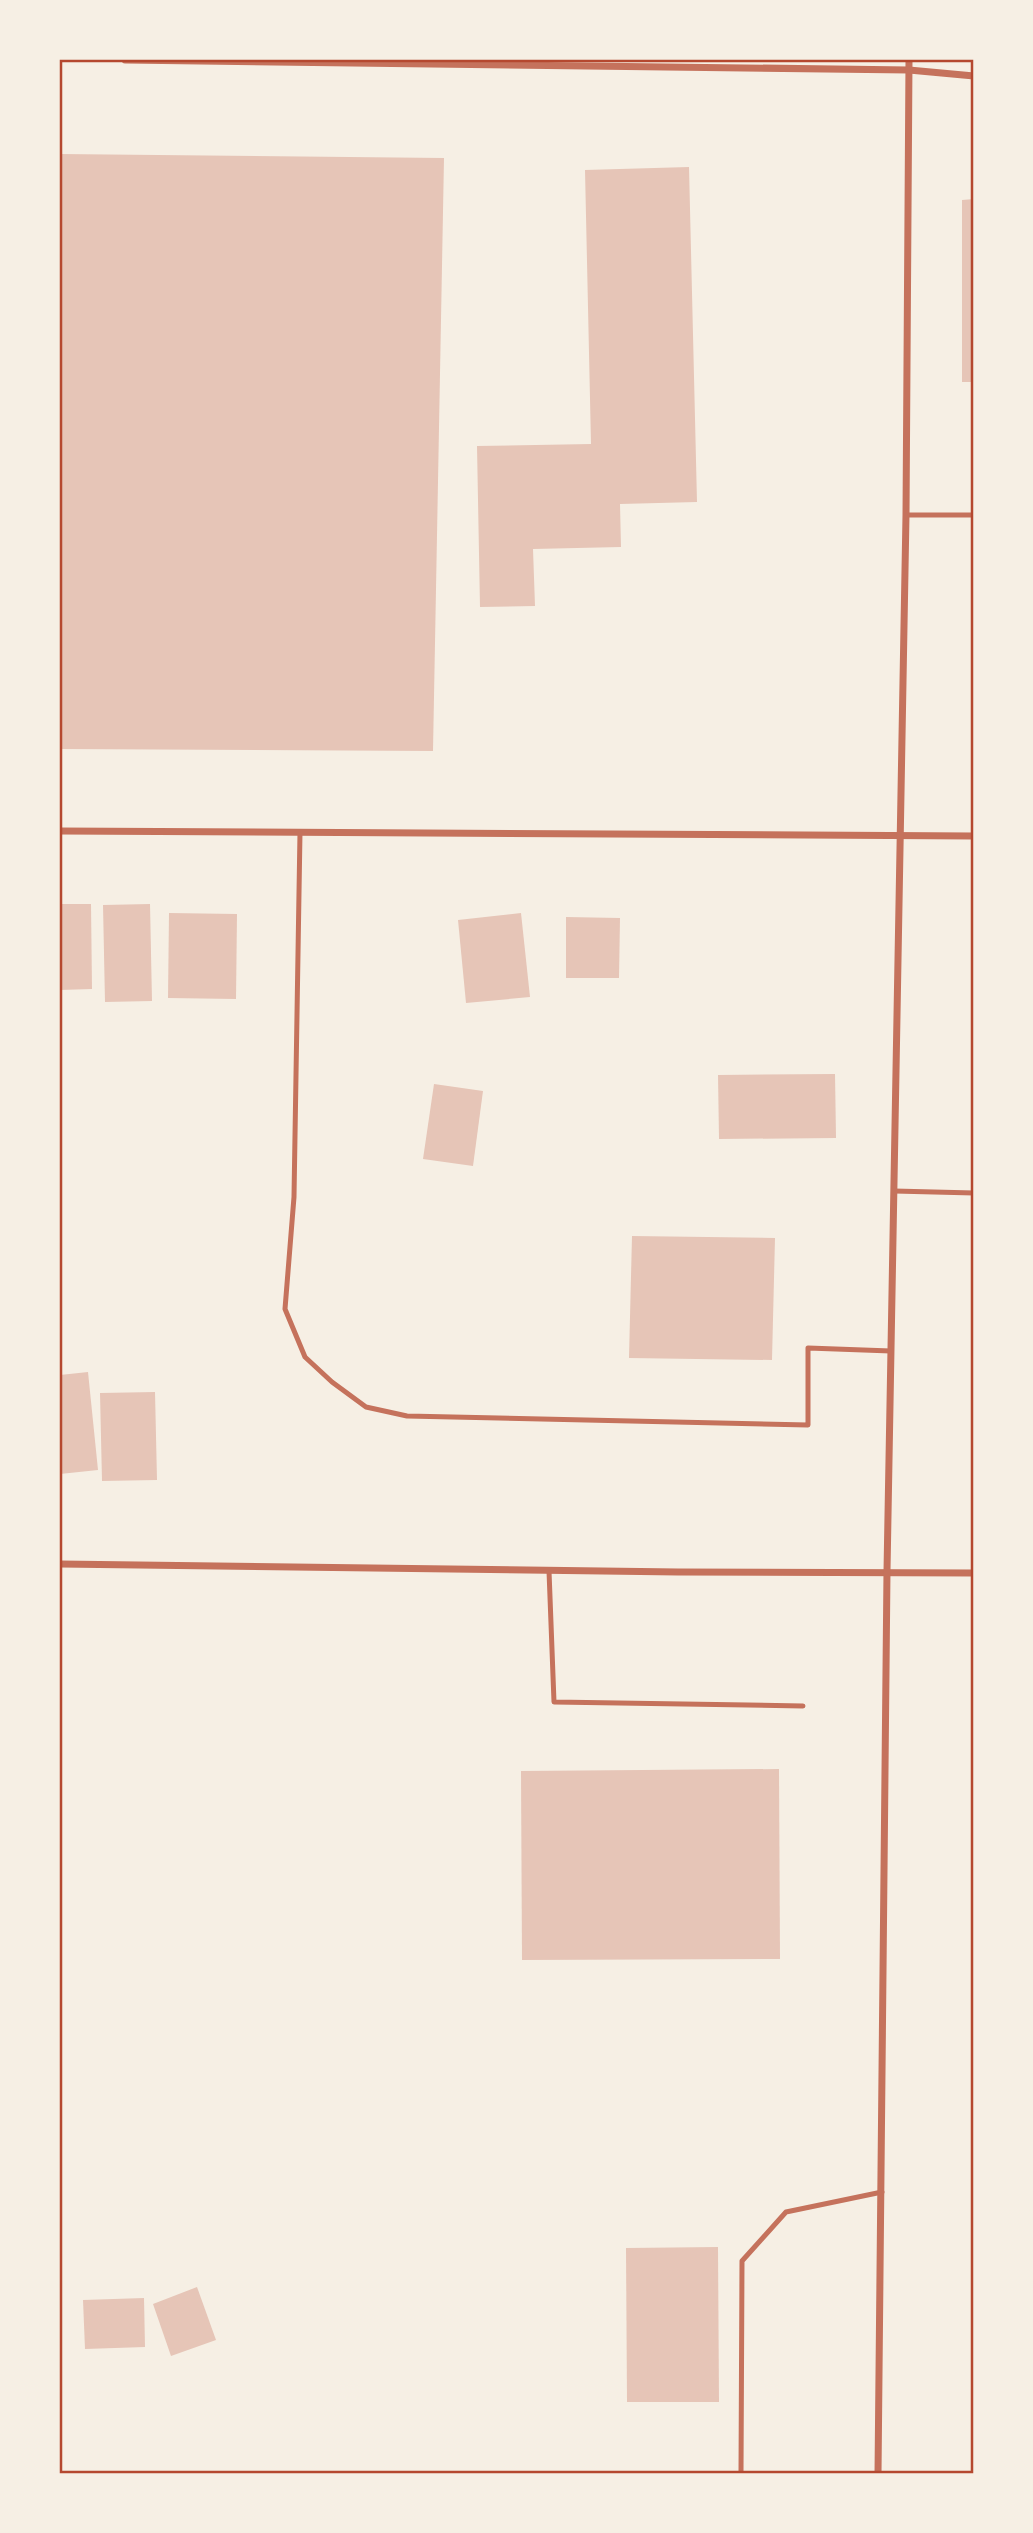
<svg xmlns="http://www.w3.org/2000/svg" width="1033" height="2533" font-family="'Source Sans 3',sans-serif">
	<rect width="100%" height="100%" fill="#f6efe4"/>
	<g fill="#e6c5b7">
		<polygon points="60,154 444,158 433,751 60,749"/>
		<polygon points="689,167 697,502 620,504 621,547 533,549 535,606 480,607 477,446 591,444 585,170"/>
		<polygon points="974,199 974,382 962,382 962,200"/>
		<polygon points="60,904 91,904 92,989 60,990"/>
		<polygon points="150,904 152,1001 105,1002 103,905"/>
		<polygon points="169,913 237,914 236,999 168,998"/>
		<polygon points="521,913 530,997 466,1003 458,920"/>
		<polygon points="566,917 620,918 619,978 566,978"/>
		<polygon points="835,1074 836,1138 719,1139 718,1075"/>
		<polygon points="434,1084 483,1091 473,1166 423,1159"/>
		<polygon points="632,1236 775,1238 772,1360 629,1358"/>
		<polygon points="88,1372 98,1470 60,1474 60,1375"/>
		<polygon points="155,1392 157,1480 102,1481 100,1393"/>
		<polygon points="779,1769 780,1959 522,1960 521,1771"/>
		<polygon points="718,2247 719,2402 627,2402 626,2248"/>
		<polygon points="197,2287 216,2340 171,2356 153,2304"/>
		<polygon points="144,2298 145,2347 85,2349 83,2300"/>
	</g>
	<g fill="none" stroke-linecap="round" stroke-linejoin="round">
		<g stroke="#c5725c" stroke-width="5">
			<polyline points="906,515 974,515"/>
			<polyline points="300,832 294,1197 285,1309 305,1357 332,1382 366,1407 407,1416 808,1425 808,1348 891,1351"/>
			<polyline points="894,1191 974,1193"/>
			<polyline points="549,1571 554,1702 803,1706"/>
			<polyline points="741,2474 742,2261 786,2212 882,2192"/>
		</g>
		<g stroke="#c5725c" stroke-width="7">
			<polyline points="125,60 909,70 974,76"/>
			<polyline points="60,831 974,836"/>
			<polyline points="60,1564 678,1572 974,1573"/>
			<polyline points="878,2474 887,1571 906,515 909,60"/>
		</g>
	</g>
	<rect width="1033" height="2533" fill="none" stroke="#f6efe4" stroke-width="122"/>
	<rect x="61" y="61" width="911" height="2411" fill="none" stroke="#b5482f" stroke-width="2.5"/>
</svg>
